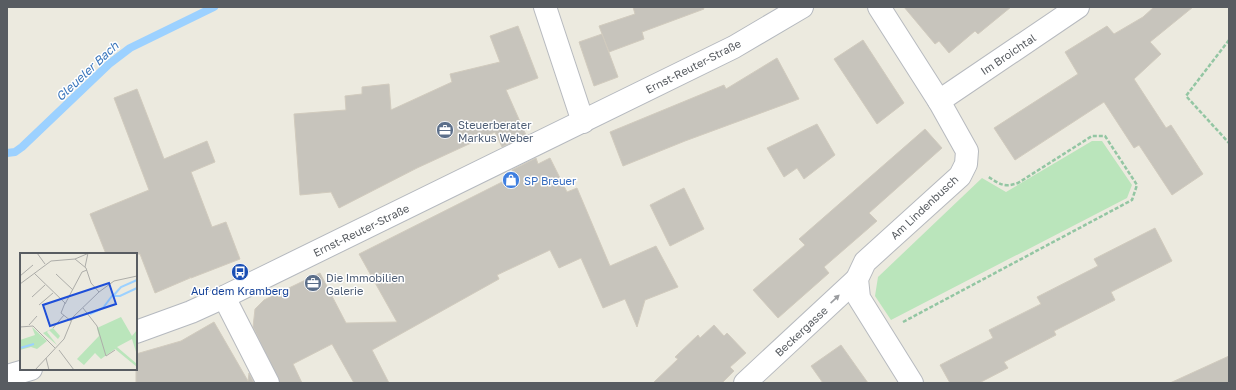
<svg xmlns="http://www.w3.org/2000/svg" width="1236" height="390" font-family="'Golos Text',sans-serif">
	<rect width="100%" height="100%" fill="#eceadf"/>
	<polygon fill="#bae5bb" points="1092,141 1102,141 1132,185 1127,198 891,320 875,296 878,277 982,178 1006,192"/>
	<g fill="none" stroke-linecap="round" stroke-linejoin="round">
		<polyline stroke="#9cd1ff" stroke-width="8" points="7,153 15,152 22,147 109,64 130,48 214,7"/>
	</g>
	<g fill="#c7c4bc" stroke="#d1cbbe">
		<polygon points="633,7 703,7 704,9 642,32 644,39 609,52 599,26 635,14"/>
		<polygon points="904,7 1011,7 978,34 975,31 949,53 939,41 935,44"/>
		<polygon points="1154,7 1193,7 1150,42 1161,54 1134,79 1166,128 1171,125 1203,174 1172,195 1139,145 1134,148 1104,102 1015,160 994,128 1078,74 1065,52 1107,26 1114,34 1143,17"/>
		<polygon points="518,26 538,78 506,90 526,135 502,147 495,132 417,168 339,208 331,192 300,195 294,114 346,110 345,96 362,94 362,87 389,84 391,110 452,82 450,74 500,62 490,36"/>
		<polygon points="602,34 618,77 594,86 579,42"/>
		<polygon points="863,40 904,103 877,124 834,59"/>
		<polygon points="777,58 799,99 685,141 623,166 610,132 724,85 726,89"/>
		<polygon points="137,89 164,159 207,141 215,162 191,172 212,227 226,222 240,259 191,278 189,277 190,278 155,293 140,254 106,254 90,214 149,190 114,98"/>
		<polygon points="817,124 835,155 804,179 797,168 784,177 767,148"/>
		<polygon points="925,129 942,148 869,213 877,221 824,267 829,273 778,318 753,290 805,245 799,239"/>
		<polygon points="536,158 538,164 550,158 567,192 577,188 610,266 656,246 678,287 645,300 637,327 625,299 603,308 581,258 559,268 550,250 497,275 499,279 372,350 389,383 354,383 332,344 293,364 302,383 280,383 253,327 255,309 264,300 320,273 346,323 397,322 359,254 514,176 512,170"/>
		<polygon points="684,188 704,229 670,246 650,205"/>
		<polygon points="1155,228 1172,261 1111,292 1115,300 1054,331 1056,335 1004,362 1008,368 979,383 950,383 940,365 993,338 989,330 1041,304 1037,297 1098,266 1094,259"/>
		<polygon points="214,322 248,381 249,373 254,383 136,383 136,354 181,341"/>
		<polygon points="714,325 724,336 727,333 746,353 730,367 734,371 722,383 653,383 678,359 675,357 698,335 700,338"/>
		<polygon points="841,345 868,383 823,383 811,366"/>
		<polygon points="1229,356 1229,383 1170,383"/>
	</g>
	<g fill="none" stroke-linecap="round" stroke-linejoin="round">
		<defs>
			<g id="street">
				<polyline points="545,7 583,122"/>
				<polyline points="879,7 939,101 967,151 966,164 960,176 865,262 857,279 859,298 912,383"/>
				<polyline points="939,101 1078,7"/>
				<polyline points="224,297 268,383"/>
				<polyline points="745,383 857,279"/>
			</g>
			<g id="secondary">
				<polyline points="136,332 191,312 224,297 734,47 802,7"/>
				<polyline points="7,376 31,369"/>
			</g>
		</defs>
		<use href="#street" stroke="#b7babf" stroke-width="24"/>
		<use href="#secondary" stroke="#b5b9bf" stroke-width="24"/>
		<g stroke="#93c6a3" stroke-width="2.5" stroke-dasharray="4 2" stroke-linecap="butt">
			<polyline points="1229,40 1186,96 1229,143"/>
			<path d="M903,322L1132,200L1137,185L1105,136H1092L1018,183C1003,188 1000,184 987,176"/>
		</g>
		<use href="#street" stroke="#fff" stroke-width="22"/>
		<use href="#secondary" stroke="#fff" stroke-width="22"/>
	</g>
	<defs><path id="oneway-solid" d="M-6-.8H1V-3.2L6.5 0L1 3.2V.8H-6Z"/></defs>
	<use fill="#9b9da0" href="#oneway-solid" transform="translate(835 299) rotate(-43)"/>
	<defs>
		<symbol id="office-disc" viewBox="-11 -11 22 22"><circle r="9.5" fill="#5c6f8a" stroke="#fff"/><path d="M-6-3h4V-5.5h4V-3h4V5H-6ZM-1-4.5V-3h2v-1.5ZM-6 0V1H6V0Z" fill="#fff"/></symbol>
		<symbol id="shop-disc" viewBox="-11 -11 22 22"><circle r="9.5" fill="#3f7fe0" stroke="#fff"/><path d="M-5-2.5h2.3a2.7 3.5 0 0 1 5.4 0H5L5.5 6h-11ZM-1.5-2.5h3a1.5 2.3 0 0 0-3 0Z" fill="#fff"/></symbol>
		<symbol id="bus-disc" viewBox="-11 -11 22 22"><circle r="9.5" fill="#1a4fb4" stroke="#fff"/><path d="M-5-6H5V4H4V6H2V4H-2V6H-4V4H-5ZM-3.5-4V0h7V-4ZM-3.5 1.2v1.5H-2V1.2ZM2 1.2v1.5H3.5V1.2Z" fill="#fff"/></symbol>
	</defs>
	<g fill-rule="evenodd">
		<use href="#office-disc" x="435" y="120" width="20" height="20"/>
		<use href="#shop-disc" x="501" y="170" width="20" height="20"/>
		<use href="#bus-disc" x="230" y="262" width="20" height="20"/>
		<use href="#office-disc" x="303" y="273" width="20" height="20"/>
	</g>
	<g text-anchor="middle" dominant-baseline="central" stroke-width="3" stroke-linejoin="round" paint-order="stroke">
		<g font-size="11" fill="#585c61" stroke="#fff">
			<text transform="translate(1008 54) rotate(-34)">Im Broichtal</text>
			<text transform="translate(693 66) rotate(-27)">Ernst-Reuter-Straße</text>
			<text transform="translate(924 207) rotate(-43)">Am Lindenbusch</text>
			<text transform="translate(361 230) rotate(-26)">Ernst-Reuter-Straße</text>
			<text transform="translate(801 331) rotate(-43)">Beckergasse</text>
		</g>
		<g font-size="11" fill="#4e5e75" stroke="#fff" text-anchor="start">
			<text x="458" y="124">Steuerberater<tspan x="458" dy="13">Markus Weber</tspan></text>
			<text x="326" y="277">Die Immobilien<tspan x="326" dy="13">Galerie</tspan></text>
		</g>
		<g font-size="11" fill="#366cbe" stroke="#fff" text-anchor="start">
			<text x="524" y="180">SP Breuer</text>
		</g>
		<g font-size="11" fill="#164399" stroke="#fff">
			<text x="240" y="290">Auf dem Kramberg</text>
		</g>
		<g font-size="12" font-style="italic" fill="#3a76bc" stroke="#fff">
			<text transform="translate(87 71) rotate(-43)">Gleueler Bach</text>
		</g>
	</g>
	<g transform="translate(20 253)">
		<rect width="117" height="117" fill="#eceadf"/>
		<path d="M101,64L112,83L117,77V102L112,86L97,94L117,111V114L95,96L81,106L75,100L64,112L57,106L79,83L77,75ZM12,74L27,88L17,96L11,94L0,97V87L15,82ZM33,75L40,83L38,86L29,77L27,79L37,92L23,80Z" fill="#bae5bb"/>
		<path fill="none" stroke="#9cd1ff" stroke-width="2" d="M93,43L101,34L117,27M70,61L83,55L92,43H100L117,35M0,95L14,91"/>
		<path fill="none" stroke="#adada9" stroke-width="1" d="M17,0L25,11M55,6L66,15L71,30L79,39M65,14L68,0M14,20L45,50L41,60L51,68M36,21L53,37M0,23L13,12M0,31L31,8L55,6L69,0M12,44L25,32M45,51L62,19L67,17M19,52L33,40M63,55L77,73L86,103L95,97M9,72L17,63M0,74L13,73L35,95M33,75L44,62M39,97L54,117M26,105L29,117M15,117L44,86L53,64L79,39L94,28L117,23"/>
		<path fill="#1d4ed8" fill-opacity="0.15" stroke="#1d4ed8" stroke-width="2" d="M89,30L96,51L30,73L23,52Z"/>
		<rect width="117" height="117" fill="none" stroke="#585c61" stroke-width="2"/>
	</g>
	<rect width="1236" height="390" fill="none" stroke="#585c61" stroke-width="16"/>
</svg>
